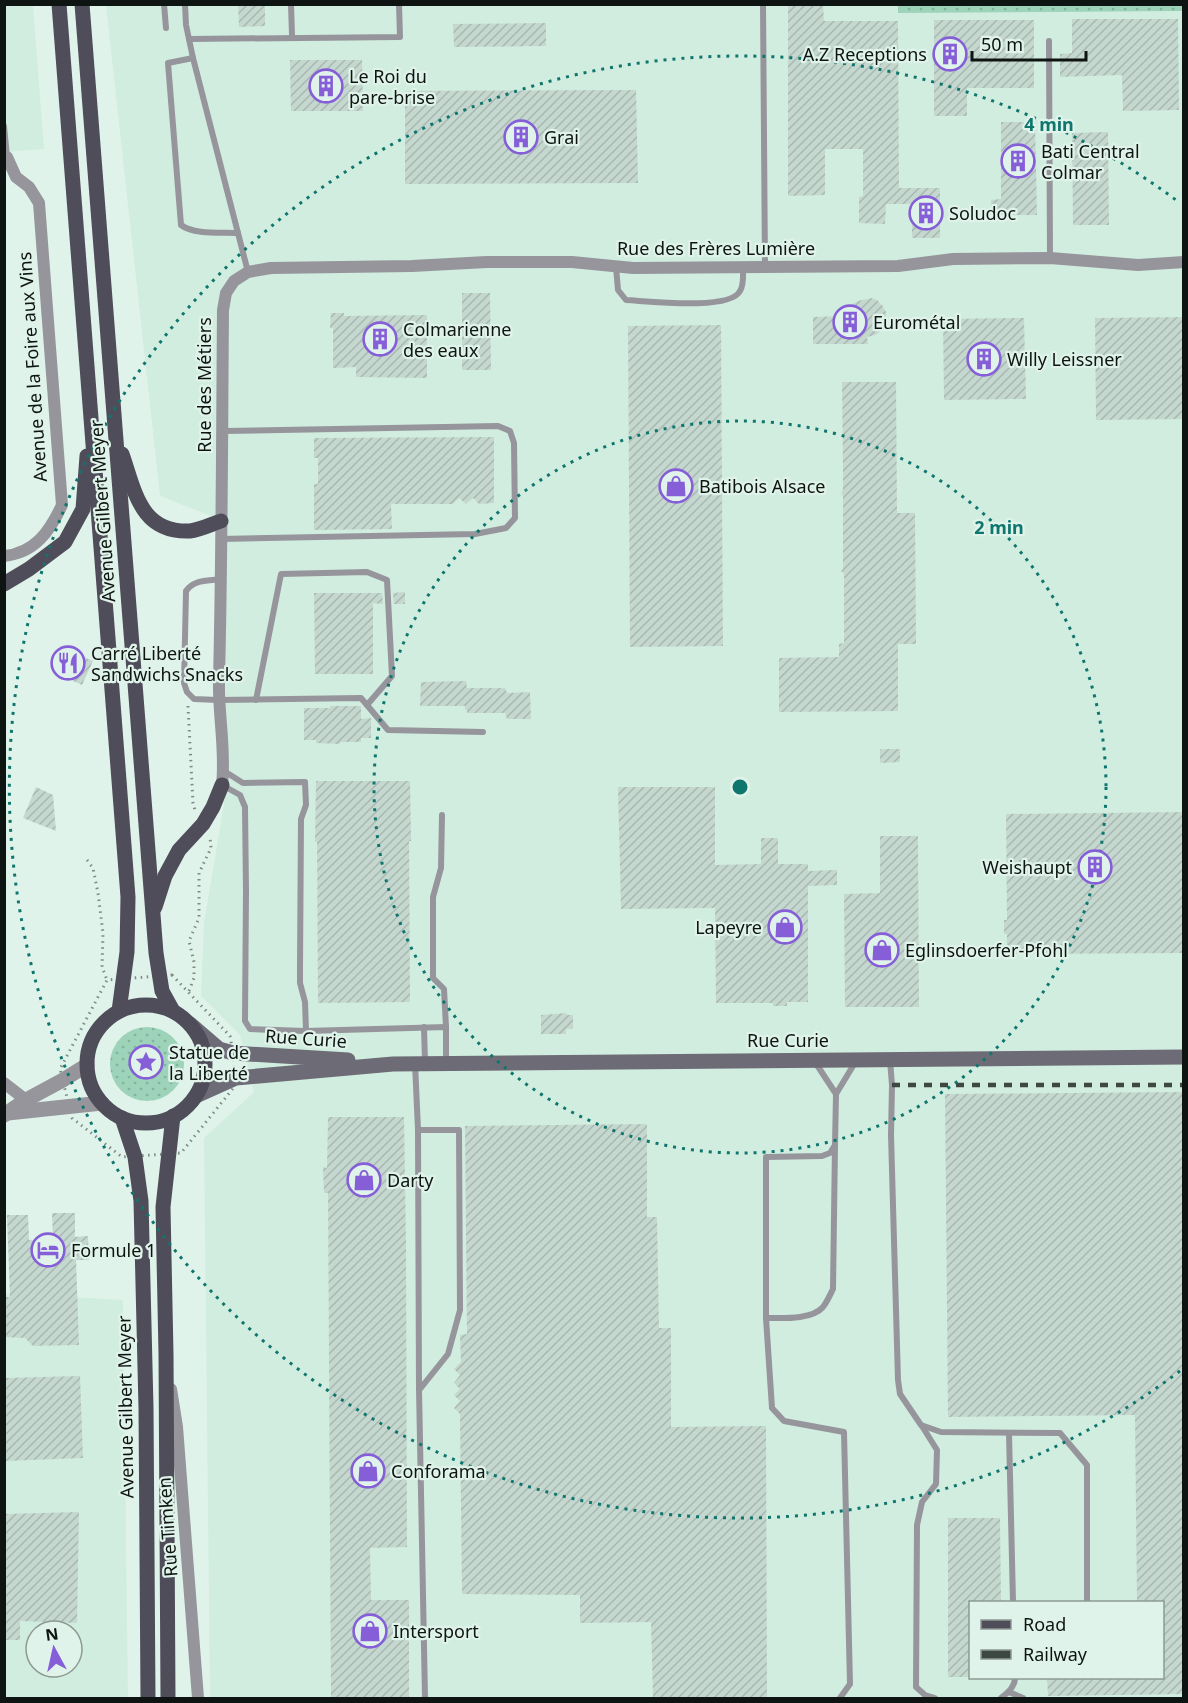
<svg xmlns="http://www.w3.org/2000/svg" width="1188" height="1703" font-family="'Noto Sans',sans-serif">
	<defs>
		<pattern id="grass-dots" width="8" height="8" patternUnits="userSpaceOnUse" patternTransform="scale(1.5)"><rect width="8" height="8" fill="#9cd3b9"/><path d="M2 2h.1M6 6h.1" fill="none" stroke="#85b49e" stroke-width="1.8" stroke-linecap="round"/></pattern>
		<pattern id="building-hatch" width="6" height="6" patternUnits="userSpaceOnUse" patternTransform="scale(1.5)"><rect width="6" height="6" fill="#c5d8cf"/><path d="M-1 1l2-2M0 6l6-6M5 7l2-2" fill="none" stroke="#a8b8b1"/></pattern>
	</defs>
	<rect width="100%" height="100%" fill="#e0f3ea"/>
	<g fill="#d1eddf" fill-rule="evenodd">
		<path d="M898,4V13L1183,11V1698H210L204,1138L254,1092L240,1035L201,996L204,922L225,798L226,522L160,496L106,5ZM970,1602H1162V1678H970Z"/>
		<polygon points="5,5 33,5 44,149 5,152"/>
		<path d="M4,1293L123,1300L128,1698H5ZM36,1631H72V1667H36Z"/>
	</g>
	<g fill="url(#grass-dots)">
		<polygon points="1183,4 1183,11 898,13 898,4"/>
		<circle cx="147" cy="1064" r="37"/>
	</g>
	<g fill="url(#building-hatch)">
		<polygon points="238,4 265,4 265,26 239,27"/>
		<polygon points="788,4 823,4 824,21 898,21 899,188 940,188 940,238 912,238 912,204 886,204 885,224 859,223 859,197 863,196 863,149 825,149 825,195 788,196"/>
		<polygon points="1072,19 1178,19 1179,110 1123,111 1122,75 1060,77 1060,54 1072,53"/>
		<polygon points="934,20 1034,20 1034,88 967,88 967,116 934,116"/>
		<polygon points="546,23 546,46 454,47 453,24"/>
		<polygon points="290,60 362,60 363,111 291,111"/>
		<polygon points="636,90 638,183 405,184 405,91"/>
		<polygon points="1001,122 1035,122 1037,215 992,215 991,200 1001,199"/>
		<polygon points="1108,132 1109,225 1073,225 1072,133"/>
		<polygon points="462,293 490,293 491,370 462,370"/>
		<polygon points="871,298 877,300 882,305 886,312 886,318 885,325 881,331 875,335 867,337 868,344 813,344 813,317 846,316 851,305 858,301"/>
		<polygon points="331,313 344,313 344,316 427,315 427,378 356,377 356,367 333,368 333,328 330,328"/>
		<polygon points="1184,317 1184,419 1096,420 1095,318"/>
		<polygon points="1024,318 1026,399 944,400 943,319"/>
		<polygon points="721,325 723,646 630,647 628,326"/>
		<polygon points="842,382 896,382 897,513 915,513 916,644 898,644 898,711 779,712 779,658 839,657 839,644 844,643 844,574 841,571 843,569 843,496 841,493 843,490 843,469"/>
		<polygon points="494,437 494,503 479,504 473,498 466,504 459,498 453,504 391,504 392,529 314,530 314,484 318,484 318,458 314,458 314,438"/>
		<polygon points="405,592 405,604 394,604 393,593"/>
		<polygon points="314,593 382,593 383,604 373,603 373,674 315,674"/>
		<polygon points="69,651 93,661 82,685 58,674"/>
		<polygon points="466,681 467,688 505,688 507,693 530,692 531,719 507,719 505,713 467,713 467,710 465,710 465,706 420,706 421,682"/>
		<polygon points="330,706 361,706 361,719 371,718 371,738 361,738 361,742 340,742 340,744 316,743 316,740 304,740 304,708 330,708"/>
		<polygon points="880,749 900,749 900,762 880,763"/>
		<polygon points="316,781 410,781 411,841 409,841 410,1002 318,1003 317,842 315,842"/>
		<polygon points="36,787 53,795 56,831 23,818"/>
		<polygon points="618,787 715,787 715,865 761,864 761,838 778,838 778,864 808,864 808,871 837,870 837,885 808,886 808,1002 787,1002 787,1006 773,1006 773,1003 716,1003 715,908 621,909"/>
		<polygon points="1184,812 1184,953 1007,954 1007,934 1004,934 1004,920 1007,920 1006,814"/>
		<polygon points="880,836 918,836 919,1007 845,1007 844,894 880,893"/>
		<polygon points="566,1013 567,1015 573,1015 573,1029 566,1029 566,1034 541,1034 541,1015"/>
		<polygon points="1184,1092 1184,1694 1048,1696 1047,1677 1162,1677 1162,1602 1137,1602 1135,1415 948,1417 945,1094"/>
		<polygon points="328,1117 404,1117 406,1243 407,1547 370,1548 371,1600 409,1600 409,1698 331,1698 328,1193 324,1193 323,1167 327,1168"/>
		<polygon points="647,1124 647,1217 657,1217 659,1328 671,1328 671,1427 766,1426 767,1698 653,1698 651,1622 580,1623 580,1595 462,1594 460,1414 454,1408 460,1401 454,1395 460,1389 454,1383 460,1375 454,1369 461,1362 460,1335 467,1334 465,1126"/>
		<polygon points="52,1213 75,1213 75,1237 88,1236 89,1260 76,1260 79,1345 33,1346 25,1338 4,1337 4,1297 10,1297 7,1215 28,1215 29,1240 53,1239"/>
		<polygon points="80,1376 83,1458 5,1461 4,1378"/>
		<polygon points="79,1512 77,1623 20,1621 20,1640 4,1640 4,1514"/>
		<polygon points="948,1518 1000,1518 1001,1602 970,1602 970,1677 948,1677"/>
	</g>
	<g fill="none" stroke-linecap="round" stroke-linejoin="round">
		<g stroke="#7e8b85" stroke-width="3" stroke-dasharray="1.5 4.5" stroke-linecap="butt">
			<polyline points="188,706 193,803 195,810"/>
			<polyline points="87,860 93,868 98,893 103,933 102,967 107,980"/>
			<polygon points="172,975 230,1036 233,1053 235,1086 181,1153 122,1157 72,1118 60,1069 107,980"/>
			<polyline points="189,991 194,978 194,962 189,941 199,918 199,873 211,848 210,837"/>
		</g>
		<g stroke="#96959c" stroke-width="6">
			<polyline points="164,4 166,28"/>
			<polyline points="185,4 186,25 193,58 248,272"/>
			<polyline points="291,4 292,36"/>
			<polyline points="763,4 765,267"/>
			<polyline points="189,39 400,37 399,4"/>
			<polyline points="1049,41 1050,258"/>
			<path d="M193,58L168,63L181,225C194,235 222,232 238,233"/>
			<polyline points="4,126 7,157"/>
			<path d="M616,267L618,290L626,300C647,301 730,311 740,291C744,285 743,275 743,268"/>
			<polyline points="221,539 475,534 506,528 515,518 514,443 510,431 498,426 223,431"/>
			<path d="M221,579C208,581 194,579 186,591L184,683L187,692L194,699L218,700L361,698L388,730L483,732"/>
			<polyline points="256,700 281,574 367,572 387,580 392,676 367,705"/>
			<polyline points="224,771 243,783 305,782 306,805 301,819 300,967 300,983 305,1002 306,1031 446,1027 446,1063"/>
			<polyline points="222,785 240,795 245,807 246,891 245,1021 250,1029 306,1031"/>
			<polyline points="442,815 441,868 433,897 433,978 444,989 446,1027"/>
			<polyline points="424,1027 425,1062"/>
			<polyline points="890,1060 892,1085 891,1135 898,1380 900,1394 921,1425 941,1432 1060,1433 1087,1465 1087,1602"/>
			<polyline points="815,1062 836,1094"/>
			<polyline points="415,1063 418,1130 419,1389 425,1698"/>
			<polyline points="418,1130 459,1130 460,1310 448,1354 420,1389"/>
			<path d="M766,1318C782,1318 812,1320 823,1307C827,1302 830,1295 833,1289L835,1145"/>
			<polyline points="922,1426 937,1450 936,1484 922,1502 917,1525 916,1687 925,1695 935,1698"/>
			<polyline points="1009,1433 1013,1602"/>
			<polyline points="1009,1692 1023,1698"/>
			<polyline points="840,1698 850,1684 844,1432 784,1421 772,1408 766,1318 766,1157 822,1156 830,1153 835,1145 836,1094 856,1061"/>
			<path d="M1001,1698C1008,1693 1015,1687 1015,1678"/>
		</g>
		<g stroke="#96959c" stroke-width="12">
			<path d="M4,556C35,553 50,531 62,505L39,203L29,187L16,177L7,157"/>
			<path d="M222,785C226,750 218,715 219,680C222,557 222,433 223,310L226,293L234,281L248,272L271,268L412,266L487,262H572L633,268L898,266L953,259L1050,258L1138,265L1184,262"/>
			<polyline points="4,1083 26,1100"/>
			<polyline points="171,1389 177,1427 198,1698"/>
		</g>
		<g stroke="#96959c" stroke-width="15">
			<polyline points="8,1113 102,1103"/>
			<polyline points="4,1115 26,1100 63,1080 87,1065"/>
		</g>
		<g stroke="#6d6b75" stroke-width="15">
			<polyline points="190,1024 219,1049 233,1053 348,1060"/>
			<polyline points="196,1096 236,1078 393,1064 1184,1057"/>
		</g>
		<g stroke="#504d5a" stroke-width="15">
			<polyline points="59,4 128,897 127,952 119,1011"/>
			<polyline points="82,4 156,953 162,991 173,1011"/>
			<path d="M122,454C135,491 140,533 190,531C200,530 212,524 221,521"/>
			<polyline points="4,584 29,569 65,542 83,509 87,456"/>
			<polyline points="155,907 165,876 179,850 203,824 213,807 222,785"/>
			<circle cx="146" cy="1064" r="59"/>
			<polyline points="122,1118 135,1157 141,1201 146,1408 148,1698"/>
			<polyline points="168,1698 166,1354 163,1207 173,1116"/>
		</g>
		<polyline stroke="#3e4843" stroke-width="4.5" stroke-dasharray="8 8" stroke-linecap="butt" points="892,1085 1184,1085"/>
	</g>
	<g fill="none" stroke="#0f766e" stroke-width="3" stroke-dasharray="3 6">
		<circle cx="740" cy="787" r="366"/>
		<path d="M1180 1371A731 731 0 1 1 1180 203"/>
	</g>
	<defs>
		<symbol id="building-ring" viewBox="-11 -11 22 22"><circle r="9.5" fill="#e0f3ea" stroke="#855ed8" stroke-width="1.5"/><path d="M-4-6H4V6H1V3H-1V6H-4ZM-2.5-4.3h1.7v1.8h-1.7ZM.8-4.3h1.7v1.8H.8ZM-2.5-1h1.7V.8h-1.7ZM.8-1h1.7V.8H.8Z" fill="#855ed8"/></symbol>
		<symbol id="shop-ring" viewBox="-11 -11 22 22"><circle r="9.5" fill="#e0f3ea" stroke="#855ed8" stroke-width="1.5"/><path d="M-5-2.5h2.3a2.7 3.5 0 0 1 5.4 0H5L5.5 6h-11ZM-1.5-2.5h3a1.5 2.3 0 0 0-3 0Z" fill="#855ed8"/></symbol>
		<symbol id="restaurant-ring" viewBox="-11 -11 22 22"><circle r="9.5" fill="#e0f3ea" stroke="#855ed8" stroke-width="1.5"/><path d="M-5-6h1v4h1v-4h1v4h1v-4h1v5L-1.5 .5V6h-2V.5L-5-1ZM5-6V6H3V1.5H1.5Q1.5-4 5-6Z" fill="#855ed8"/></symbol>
		<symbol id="sight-ring" viewBox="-11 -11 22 22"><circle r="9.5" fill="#e0f3ea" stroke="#855ed8" stroke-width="1.5"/><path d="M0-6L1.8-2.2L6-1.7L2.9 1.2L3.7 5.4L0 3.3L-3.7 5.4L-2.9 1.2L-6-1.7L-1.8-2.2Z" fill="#855ed8"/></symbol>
		<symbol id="hotel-ring" viewBox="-11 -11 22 22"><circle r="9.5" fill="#e0f3ea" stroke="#855ed8" stroke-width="1.5"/><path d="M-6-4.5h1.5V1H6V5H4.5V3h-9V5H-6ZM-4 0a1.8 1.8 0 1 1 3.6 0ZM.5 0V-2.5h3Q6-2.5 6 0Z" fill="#855ed8"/></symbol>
	</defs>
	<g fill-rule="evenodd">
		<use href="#building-ring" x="931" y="35" width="38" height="38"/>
		<use href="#building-ring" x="307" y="67" width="38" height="38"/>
		<use href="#building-ring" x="502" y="118" width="38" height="38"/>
		<use href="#building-ring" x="999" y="142" width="38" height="38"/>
		<use href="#building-ring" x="907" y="194" width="38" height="38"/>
		<use href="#building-ring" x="831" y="303" width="38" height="38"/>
		<use href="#building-ring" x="361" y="320" width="38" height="38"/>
		<use href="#building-ring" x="965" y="340" width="38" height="38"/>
		<use href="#shop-ring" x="657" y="467" width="38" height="38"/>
		<use href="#restaurant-ring" x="49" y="644" width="38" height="38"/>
		<use href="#building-ring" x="1076" y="848" width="38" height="38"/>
		<use href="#shop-ring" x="766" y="908" width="38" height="38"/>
		<use href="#shop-ring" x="863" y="931" width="38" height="38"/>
		<use href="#sight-ring" x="127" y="1043" width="38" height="38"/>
		<use href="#shop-ring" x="345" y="1161" width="38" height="38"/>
		<use href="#hotel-ring" x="29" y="1231" width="38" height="38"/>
		<use href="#shop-ring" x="349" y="1452" width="38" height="38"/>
		<use href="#shop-ring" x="351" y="1612" width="38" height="38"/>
	</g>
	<g text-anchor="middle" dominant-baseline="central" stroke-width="4.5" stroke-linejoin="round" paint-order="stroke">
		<g font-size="18" fill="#0d1411" stroke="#e0f3ea" text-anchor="start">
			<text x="927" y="54" text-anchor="end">A.Z Receptions</text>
			<text x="349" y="76">Le Roi du<tspan x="349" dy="21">pare-brise</tspan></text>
			<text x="544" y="137">Grai</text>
			<text x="1041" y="151">Bati Central<tspan x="1041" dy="21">Colmar</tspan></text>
			<text x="949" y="213">Soludoc</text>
			<text x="873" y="322">Eurométal</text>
			<text x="403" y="329">Colmarienne<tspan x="403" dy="21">des eaux</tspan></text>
			<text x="1007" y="359">Willy Leissner</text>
			<text x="699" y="486">Batibois Alsace</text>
			<text x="91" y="653">Carré Liberté<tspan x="91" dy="21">Sandwichs Snacks</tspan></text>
			<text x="1072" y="867" text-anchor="end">Weishaupt</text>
			<text x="762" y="927" text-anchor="end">Lapeyre</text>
			<text x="905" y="950">Eglinsdoerfer-Pfohl</text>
			<text x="169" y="1052">Statue de<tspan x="169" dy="21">la Liberté</tspan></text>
			<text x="387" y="1180">Darty</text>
			<text x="71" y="1250">Formule 1</text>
			<text x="391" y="1471">Conforama</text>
			<text x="393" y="1631">Intersport</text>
		</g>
		<g font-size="18" fill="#0d1411" stroke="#e0f3ea">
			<text x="716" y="248">Rue des Frères Lumière</text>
			<text transform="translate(32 367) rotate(-94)">Avenue de la Foire aux Vins</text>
			<text transform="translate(204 385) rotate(-90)">Rue des Métiers</text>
			<text transform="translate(102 511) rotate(-94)">Avenue Gilbert Meyer</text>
			<text transform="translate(306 1038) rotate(4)">Rue Curie</text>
			<text x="788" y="1040">Rue Curie</text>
			<text transform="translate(125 1407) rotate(-91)">Avenue Gilbert Meyer</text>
			<text transform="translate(167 1527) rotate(-94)">Rue Timken</text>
		</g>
	</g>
	<circle cx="740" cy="787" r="9" fill="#0f766e" stroke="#e0f3ea" stroke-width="3"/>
	<g font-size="18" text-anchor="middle" font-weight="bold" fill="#0f766e" stroke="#e0f3ea" stroke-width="4.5" stroke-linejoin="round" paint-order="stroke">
		<text x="1049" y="131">4 min</text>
		<text x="999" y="534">2 min</text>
	</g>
	<rect width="1188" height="1703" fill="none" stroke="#0d1411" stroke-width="12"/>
	<rect x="969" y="1601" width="195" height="78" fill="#e0f3ea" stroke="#8c9a93" stroke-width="1.5"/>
	<rect x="981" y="1620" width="30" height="9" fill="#504d5a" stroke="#8c9a93" stroke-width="1.5"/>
	<text x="1023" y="1631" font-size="18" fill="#0d1411">Road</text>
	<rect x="981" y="1650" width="30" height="9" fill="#3e4843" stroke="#8c9a93" stroke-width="1.5"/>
	<text x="1023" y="1661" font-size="18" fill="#0d1411">Railway</text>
	<g transform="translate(54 1649) rotate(352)"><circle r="28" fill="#e0f3ea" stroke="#8c9a93" stroke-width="1.5"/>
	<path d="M0-4.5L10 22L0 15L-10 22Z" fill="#855ed8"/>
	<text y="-9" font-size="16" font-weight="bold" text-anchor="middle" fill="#0d1411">N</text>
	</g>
	<path d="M972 51v9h114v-9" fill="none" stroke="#0d1411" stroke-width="3"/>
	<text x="981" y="51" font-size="18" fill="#0d1411" stroke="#e0f3ea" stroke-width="4.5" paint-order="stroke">50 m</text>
</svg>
